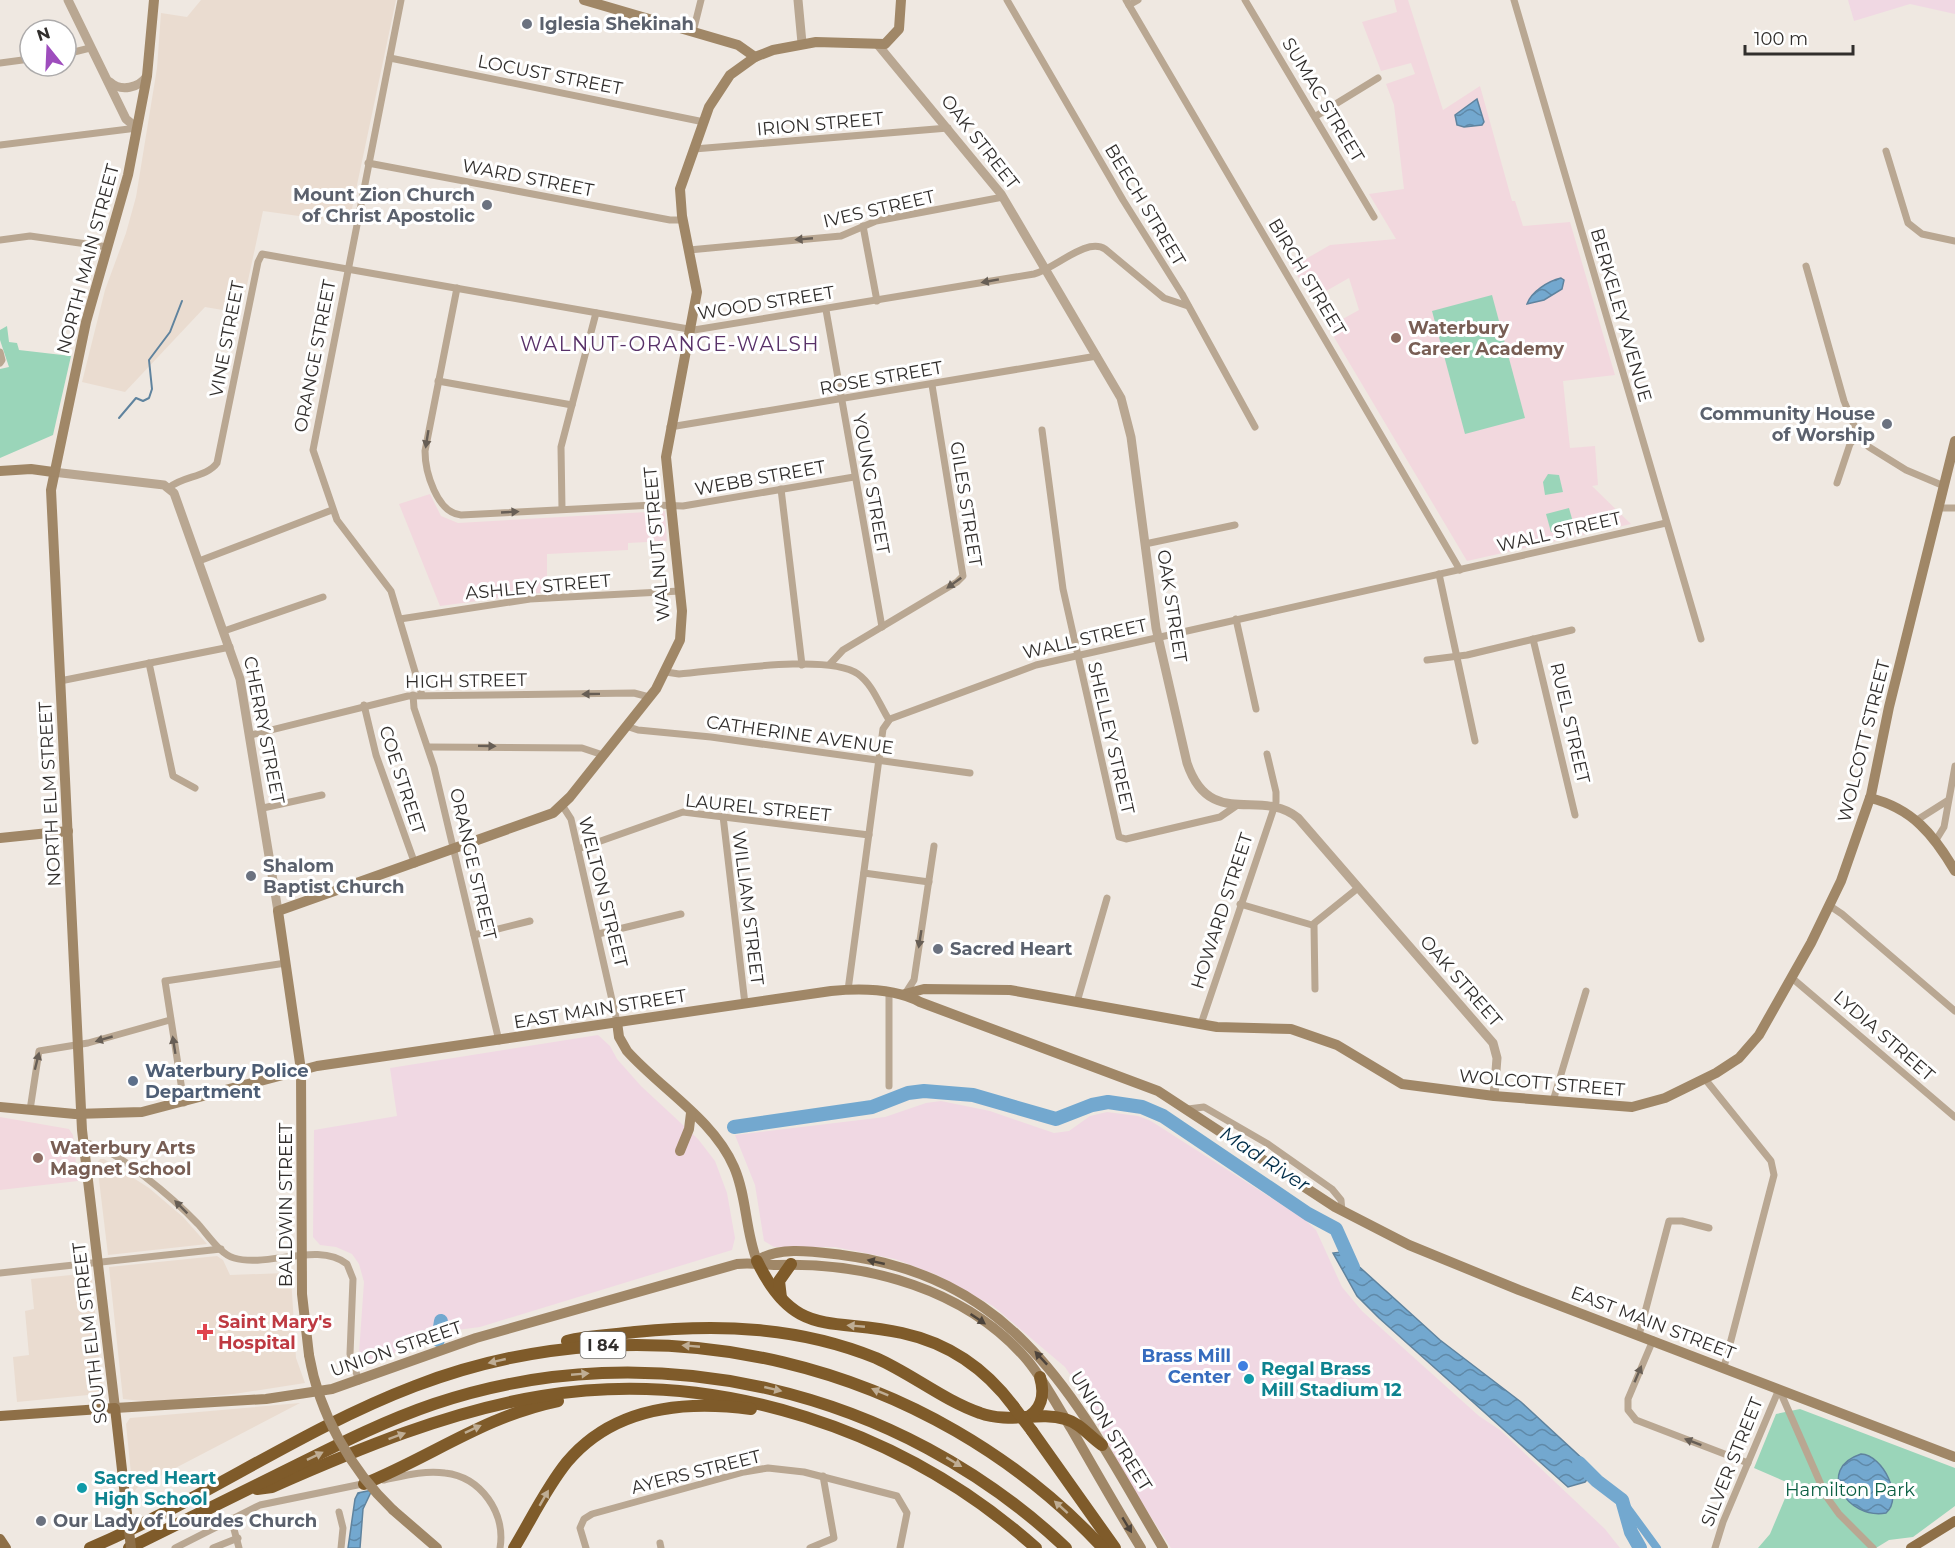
<svg xmlns="http://www.w3.org/2000/svg" width="1955" height="1548" font-family="Montserrat,sans-serif">
	<defs>
		<pattern id="water-waves" width="16" height="10" patternUnits="userSpaceOnUse" patternTransform="scale(1.5)"><rect width="16" height="10" fill="#73a8cf"/><path d="M0 5q4-4 8 0t8 0" fill="none" stroke="#5f89a8"/></pattern>
	</defs>
	<rect width="100%" height="100%" fill="#efe8e1"/>
	<g fill="#f0d8e3">
		<polygon points="1848,0 1955,0 1955,14 1910,4 1854,21"/>
		<polygon points="598,1035 610,1046 617,1059 641,1086 698,1139 715,1161 727,1193 735,1238 732,1250 480,1327 457,1330 370,1362 362,1359 359,1353 364,1282 359,1264 352,1254 336,1247 320,1245 313,1237 314,1130 397,1116 390,1068"/>
		<polygon points="941,1101 990,1111 1054,1133 1069,1131 1090,1116 1107,1112 1138,1116 1151,1121 1304,1219 1316,1230 1342,1287 1362,1311 1479,1416 1500,1430 1605,1529 1620,1548 1171,1548 1129,1483 1077,1385 1065,1367 993,1306 937,1275 895,1259 835,1247 774,1247 764,1241 755,1185 735,1135 885,1117 926,1103"/>
	</g>
	<g fill="#eadcd0">
		<polygon points="201,0 396,0 349,223 263,211 241,313 205,307 125,392 82,382 105,290 126,233 136,197 157,68 161,13 187,17"/>
		<polygon points="100,1159 104,1159 149,1188 183,1217 207,1244 108,1255 97,1163"/>
		<polygon points="217,1256 223,1260 230,1275 285,1273 291,1276 296,1358 305,1383 234,1394 151,1402 123,1399 109,1267"/>
		<polygon points="91,1273 103,1391 98,1394 17,1402 13,1357 29,1355 25,1311 34,1309 31,1279"/>
		<polygon points="300,1403 137,1488 133,1493 126,1424 130,1418"/>
	</g>
	<g fill="#f2d8de">
		<polygon points="1394,0 1408,0 1443,110 1480,86 1512,201 1515,201 1523,226 1570,222 1615,375 1563,381 1570,448 1595,446 1598,485 1592,486 1631,524 1467,561 1328,327 1359,310 1349,278 1312,299 1292,267 1330,245 1396,239 1369,194 1404,189 1394,105 1386,84 1415,74 1411,63 1381,71 1362,22 1397,12"/>
		<polygon points="430,494 441,516 458,523 665,511 667,541 628,543 628,550 547,554 547,592 440,606 399,504"/>
		<polygon points="0,1117 69,1129 73,1135 78,1181 0,1190"/>
	</g>
	<g fill="#9ad5b9">
		<polygon points="1492,295 1525,418 1465,434 1432,311"/>
		<polygon points="7,326 9,342 17,343 19,350 71,356 53,435 0,458 0,369 9,367 0,340 0,330"/>
		<polygon points="1548,474 1559,475 1563,492 1545,495 1543,482"/>
		<polygon points="1569,508 1574,526 1551,532 1546,514"/>
		<polygon points="1800,1409 1955,1468 1955,1506 1913,1537 1889,1540 1876,1548 1758,1548 1770,1534 1791,1484 1754,1468 1776,1414"/>
	</g>
	<g fill="url(#water-waves)" stroke="#5f839e" stroke-width="1.5">
		<polygon points="1477,99 1484,122 1482,125 1464,127 1457,125 1455,115"/>
		<path d="M1561,278L1564,280L1562,289L1544,300L1527,304C1531,292 1548,281 1561,278Z"/>
		<polygon points="1349,1251 1354,1262 1440,1340 1521,1402 1587,1463 1591,1475 1585,1482 1568,1487 1379,1318 1357,1296 1333,1253"/>
		<path d="M1861,1454C1883,1455 1904,1498 1886,1513C1847,1520 1815,1469 1861,1454Z"/>
		<polygon points="372,1490 363,1509 360,1548 348,1548 355,1499 358,1493"/>
	</g>
	<g fill="none" stroke-linecap="round" stroke-linejoin="round">
		<polyline stroke="#5f839e" stroke-width="2" points="119,418 136,398 143,401 149,398 152,389 149,360 170,332 182,301"/>
		<polyline stroke="#73a8cf" stroke-width="8" points="1624,1503 1657,1548"/>
		<g stroke="#73a8cf" stroke-width="14">
			<polyline points="734,1127 872,1107 908,1093 924,1091 973,1095 1056,1119 1092,1105 1108,1102 1142,1107 1163,1116 1308,1214 1336,1229 1353,1267"/>
			<polyline points="438,1340 441,1321"/>
			<polyline points="1579,1463 1597,1481 1622,1500 1631,1532 1640,1548"/>
		</g>
		<g stroke="#b9a792" stroke-width="7">
			<polyline points="401,0 313,450 337,520 391,591 422,695"/>
			<polyline points="1007,0 1123,200 1182,294 1255,427"/>
			<polyline points="1126,0 1460,570"/>
			<polyline points="1245,0 1374,217"/>
			<polyline points="1514,0 1701,639"/>
			<polyline points="1129,5 1138,0"/>
			<polyline points="693,32 701,0"/>
			<polyline points="66,54 90,48"/>
			<polyline points="390,58 704,122"/>
			<polyline points="0,63 30,59"/>
			<polyline points="1316,116 1378,78"/>
			<polyline points="0,145 137,128"/>
			<polyline points="694,149 948,128"/>
			<polyline points="1886,151 1908,223 1922,234 1955,241"/>
			<polyline points="368,163 670,220 682,220"/>
			<polyline points="863,226 877,301"/>
			<polyline points="0,240 30,236 108,247"/>
			<polyline points="689,250 841,236 876,221 1003,197"/>
			<polyline points="1806,266 1844,401 1859,437 1869,447 1906,470 1944,486"/>
			<path d="M457,288L425,451C425,472 437,513 461,515L654,505L683,506L854,477"/>
			<polyline points="826,310 882,627"/>
			<polyline points="0,352 2,360 0,363"/>
			<polyline points="438,381 572,405"/>
			<polyline points="670,427 1097,356"/>
			<polyline points="1042,430 1063,589 1119,837 1126,839 1220,817 1236,806"/>
			<polyline points="1837,483 1850,444 1858,435"/>
			<path d="M170,487C183,476 207,477 217,463L258,262L262,254L694,330L1034,274C1055,269 1086,237 1105,249L1164,298L1188,306"/>
			<polyline points="781,489 802,665"/>
			<polyline points="1939,508 1955,508"/>
			<polyline points="562,509 561,447 596,313"/>
			<polyline points="1145,544 1235,525"/>
			<polyline points="199,561 332,510"/>
			<polyline points="1439,574 1475,741"/>
			<polyline points="400,619 530,599 680,591"/>
			<polyline points="1236,619 1256,709"/>
			<polyline points="224,631 323,597"/>
			<polyline points="1533,639 1575,815"/>
			<polyline points="1427,660 1467,655 1572,630"/>
			<polyline points="149,663 173,776 195,788"/>
			<polyline points="830,664 843,650 957,582 963,576 932,385"/>
			<path d="M666,672L679,674C718,671 829,653 858,674C873,685 879,704 889,720"/>
			<polyline points="60,681 230,647"/>
			<polyline points="413,695 414,708 434,767 499,1041"/>
			<polyline points="364,705 376,755 415,864"/>
			<polyline points="626,726 638,730 711,737 970,773"/>
			<polyline points="251,735 408,696 634,693 649,697"/>
			<polyline points="429,747 582,748 603,755"/>
			<polyline points="562,805 571,819 617,1022"/>
			<polyline points="263,808 322,795"/>
			<polyline points="723,816 745,1004"/>
			<polyline points="1917,820 1947,801"/>
			<polyline points="1936,840 1944,827 1955,766"/>
			<polyline points="578,849 683,812 869,835"/>
			<polyline points="864,873 929,882"/>
			<polyline points="1240,904 1312,925 1358,888"/>
			<polyline points="1830,906 1842,914 1955,1011"/>
			<polyline points="1314,925 1315,989"/>
			<polyline points="598,934 681,914"/>
			<polyline points="474,935 530,921"/>
			<polyline points="1792,978 1955,1117"/>
			<polyline points="848,990 883,729 890,719 1036,665 1666,523"/>
			<polyline points="889,992 889,1086"/>
			<polyline points="905,994 914,980 934,846"/>
			<polyline points="1077,1002 1107,898"/>
			<polyline points="1201,1024 1276,802 1276,792 1267,754"/>
			<polyline points="1705,1079 1771,1161 1774,1175 1724,1367"/>
			<polyline points="1553,1101 1586,991"/>
			<polyline points="184,1103 165,981 286,963"/>
			<polyline points="1188,1109 1204,1107 1268,1144 1332,1189 1341,1200 1342,1211"/>
			<polyline points="30,1110 39,1051 88,1043 170,1020"/>
			<path d="M84,1143C112,1144 178,1203 198,1224C208,1235 220,1254 234,1258C268,1268 318,1241 347,1264L353,1279L350,1354L359,1381"/>
			<polyline points="0,1273 221,1249"/>
			<polyline points="1639,1335 1669,1221 1682,1221 1709,1228"/>
			<polyline points="1653,1340 1628,1399 1628,1410 1636,1420 1748,1463"/>
			<polyline points="1779,1389 1826,1496 1839,1514 1873,1548"/>
			<path d="M384,1480C403,1476 424,1470 445,1473C481,1477 506,1513 500,1548"/>
			<polyline points="339,1512 343,1528 341,1548"/>
			<polyline points="231,1518 239,1548"/>
			<polyline points="660,1543 661,1548"/>
			<polyline points="175,1548 260,1505 367,1483"/>
			<polyline points="213,1548 238,1538"/>
			<polyline points="586,1548 580,1528 584,1519 592,1514 744,1472 768,1468 804,1472 897,1496 907,1513 900,1548"/>
			<polyline points="810,1548 834,1538 823,1476"/>
			<polyline points="1715,1548 1723,1522 1779,1389"/>
		</g>
		<g stroke="#b9a792" stroke-width="9">
			<polyline points="68,0 126,119 137,128"/>
			<polyline points="798,0 802,43"/>
			<path d="M878,45L1001,194L1121,398L1131,437L1156,628L1187,763C1210,831 1261,787 1298,818L1493,1043L1497,1058L1494,1096"/>
			<path d="M110,82C121,92 139,88 147,76"/>
			<polyline points="53,472 164,485 174,493 240,679 278,911"/>
		</g>
		<g stroke="#a08767" stroke-width="10">
			<path d="M154,0L147,76L128,175L86,322L51,490L82,1130L115,1408L266,1399L332,1389L476,1338L737,1264C752,1262 762,1265 777,1265C867,1262 967,1289 1028,1361C1045,1382 1058,1407 1072,1430C1095,1470 1117,1509 1141,1548"/>
			<polyline points="584,0 738,45 755,57"/>
			<polyline points="0,471 31,469 53,472"/>
			<path d="M1870,798C1912,808 1934,835 1955,871"/>
			<polyline points="0,838 68,831"/>
			<polyline points="905,994 924,989 1010,990 1217,1027 1291,1029 1337,1045 1402,1084 1494,1096 1632,1107 1665,1098 1716,1073 1739,1058 1759,1035 1811,943 1841,881 1871,795 1889,707 1955,441"/>
			<path d="M617,1022L619,1037L627,1051C661,1089 713,1119 734,1167C747,1197 745,1230 757,1261"/>
			<path d="M0,1107L75,1114L142,1112L317,1066L831,991C861,988 894,988 920,1002L1158,1091L1335,1207L1409,1245L1519,1290L1955,1457"/>
			<polyline points="680,1151 689,1129 691,1113"/>
			<path d="M757,1261C778,1245 817,1252 842,1255C1023,1278 1080,1408 1163,1548"/>
			<polyline points="309,1355 302,1294 301,1070 278,911 553,813 570,797 656,689 680,640 682,611 666,457 697,292 682,216 680,189 709,107 730,75 755,57 773,50 816,42 885,44 899,29 901,0"/>
			<polyline points="393,1510 437,1548"/>
		</g>
		<g stroke="#8e6f47" stroke-width="10">
			<polyline points="0,1416 115,1408 127,1514"/>
			<polyline points="0,1539 6,1548"/>
			<polyline points="1911,1548 1955,1521"/>
		</g>
		<g stroke="#7f5b2a" stroke-width="12">
			<path d="M757,1261C795,1340 832,1317 902,1333C948,1343 986,1369 1014,1407"/>
			<polyline points="781,1298 779,1281 791,1264"/>
			<path d="M567,1341C588,1335 613,1335 635,1332C718,1324 797,1326 876,1358C912,1374 943,1400 980,1413C1009,1424 1038,1411 1065,1419C1080,1423 1089,1436 1102,1445"/>
			<path d="M1024,1419C1042,1411 1045,1394 1040,1377"/>
			<polyline points="1032,1431 1115,1548"/>
			<path d="M364,1484C431,1457 485,1416 558,1401"/>
			<path d="M257,1489L272,1487C358,1449 449,1411 542,1396C718,1367 904,1430 1036,1548"/>
			<path d="M90,1548C201,1501 302,1429 415,1386C654,1294 929,1361 1103,1548"/>
			<path d="M129,1548C185,1520 242,1492 299,1464C343,1442 387,1420 434,1404C654,1330 899,1390 1066,1548"/>
			<path d="M514,1548C531,1520 546,1488 567,1462C613,1407 685,1400 751,1409"/>
		</g>
		<path stroke="#a08767" stroke-width="10" d="M309,1355C319,1413 350,1469 393,1510"/>
		<polyline stroke="#8e6f47" stroke-width="10" points="127,1514 131,1548"/>
		<polyline stroke="#7f5b2a" stroke-width="12" points="1014,1407 1032,1431"/>
	</g>
	<defs><path id="oneway-solid" d="M-6-.8H1V-3.2L6.5 0L1 3.2V.8H-6Z" transform="scale(1.5)"/></defs>
	<g fill="#675e55">
		<use href="#oneway-solid" transform="translate(804 239) rotate(175)"/>
		<use href="#oneway-solid" transform="translate(990 281) rotate(170)"/>
		<use href="#oneway-solid" transform="translate(427 439) rotate(99)"/>
		<use href="#oneway-solid" transform="translate(510 512) rotate(-3)"/>
		<use href="#oneway-solid" transform="translate(954 583) rotate(144)"/>
		<use href="#oneway-solid" transform="translate(591 694) rotate(179)"/>
		<use href="#oneway-solid" transform="translate(487 746) rotate(1)"/>
		<use href="#oneway-solid" transform="translate(920 939) rotate(99)"/>
		<use href="#oneway-solid" transform="translate(104 1039) rotate(164)"/>
		<use href="#oneway-solid" transform="translate(174 1045) rotate(-99)"/>
		<use href="#oneway-solid" transform="translate(37 1061) rotate(-76)"/>
		<use href="#oneway-solid" transform="translate(181 1207) rotate(-135)"/>
		<use href="#oneway-solid" transform="translate(1638 1374) rotate(-67)"/>
		<use href="#oneway-solid" transform="translate(1693 1442) rotate(-159)"/>
	</g>
	<g fill="#4d443b">
		<use href="#oneway-solid" transform="translate(876 1262) rotate(-167)"/>
		<use href="#oneway-solid" transform="translate(978 1319) rotate(34)"/>
		<use href="#oneway-solid" transform="translate(1041 1358) rotate(-133)"/>
		<use href="#oneway-solid" transform="translate(1127 1525) rotate(59)"/>
	</g>
	<g fill="#bfad94">
		<use href="#oneway-solid" transform="translate(856 1326) rotate(-175)"/>
		<use href="#oneway-solid" transform="translate(691 1346) rotate(-175)"/>
		<use href="#oneway-solid" transform="translate(497 1361) rotate(167)"/>
		<use href="#oneway-solid" transform="translate(580 1374) rotate(-5)"/>
		<use href="#oneway-solid" transform="translate(773 1389) rotate(13)"/>
		<use href="#oneway-solid" transform="translate(880 1392) rotate(-158)"/>
		<use href="#oneway-solid" transform="translate(473 1429) rotate(-25)"/>
		<use href="#oneway-solid" transform="translate(397 1436) rotate(-20)"/>
		<use href="#oneway-solid" transform="translate(315 1456) rotate(-26)"/>
		<use href="#oneway-solid" transform="translate(954 1462) rotate(31)"/>
		<use href="#oneway-solid" transform="translate(544 1498) rotate(-60)"/>
		<use href="#oneway-solid" transform="translate(1061 1507) rotate(-138)"/>
	</g>
	<g fill="#6b7280" stroke="#fff" stroke-width="2">
		<circle cx="527" cy="24" r="6"/>
		<circle cx="487" cy="205" r="6"/>
		<circle cx="1887" cy="424" r="6"/>
		<circle cx="251" cy="876" r="6"/>
		<circle cx="938" cy="949" r="6"/>
		<circle cx="41" cy="1521" r="6"/>
	</g>
	<g fill="#8d6e63" stroke="#fff" stroke-width="2">
		<circle cx="1396" cy="338" r="6"/>
		<circle cx="38" cy="1158" r="6"/>
	</g>
	<circle fill="#5c6f8a" stroke="#fff" stroke-width="2" cx="133" cy="1081" r="6"/>
	<path fill="#e0444e" stroke="#fff" stroke-width="2" d="M202 1323h6v6h6v6h-6v6h-6v-6h-6v-6h6z"/>
	<circle fill="#3f7fe0" stroke="#fff" stroke-width="2" cx="1243" cy="1366" r="6"/>
	<g fill="#0f9aa8" stroke="#fff" stroke-width="2">
		<circle cx="1249" cy="1379" r="6"/>
		<circle cx="82" cy="1488" r="6"/>
	</g>
	<g text-anchor="middle" dominant-baseline="central" stroke-width="6" stroke-linejoin="round" paint-order="stroke">
		<rect fill="#fff" stroke="#6f6d6b" stroke-width="1.5" x="580.5" y="1332" width="45" height="26" rx="4.5"/>
		<g font-size="16" font-weight="bold" fill="#312e2c">
			<text x="603" y="1345">I 84</text>
		</g>
		<g font-size="18" font-weight="bold" fill="#5b616d" stroke="#fff" text-anchor="start">
			<text x="539" y="24">Iglesia Shekinah</text>
			<text x="475" y="195" text-anchor="end">Mount Zion Church<tspan x="475" dy="21">of Christ Apostolic</tspan></text>
			<text x="1875" y="414" text-anchor="end">Community House<tspan x="1875" dy="21">of Worship</tspan></text>
			<text x="263" y="866">Shalom<tspan x="263" dy="21">Baptist Church</tspan></text>
			<text x="950" y="949">Sacred Heart</text>
			<text x="53" y="1521">Our Lady of Lourdes Church</text>
		</g>
		<g font-size="18" fill="#312e2c" stroke="#fff">
			<text transform="translate(550 75) rotate(11)">LOCUST STREET</text>
			<text transform="translate(1323 100) rotate(59)">SUMAC STREET</text>
			<text transform="translate(820 124) rotate(-5)">IRION STREET</text>
			<text transform="translate(980 142) rotate(52)">OAK STREET</text>
			<text transform="translate(528 178) rotate(11)">WARD STREET</text>
			<text transform="translate(1145 205) rotate(59)">BEECH STREET</text>
			<text transform="translate(879 209) rotate(-13)">IVES STREET</text>
			<text transform="translate(88 259) rotate(-75)">NORTH MAIN STREET</text>
			<text transform="translate(1307 277) rotate(59)">BIRCH STREET</text>
			<text transform="translate(766 303) rotate(-9)">WOOD STREET</text>
			<text transform="translate(1621 315) rotate(74)">BERKELEY AVENUE</text>
			<text transform="translate(227 339) rotate(-79)">VINE STREET</text>
			<text transform="translate(315 356) rotate(-79)">ORANGE STREET</text>
			<text transform="translate(881 378) rotate(-10)">ROSE STREET</text>
			<text transform="translate(760 478) rotate(-10)">WEBB STREET</text>
			<text transform="translate(871 484) rotate(80)">YOUNG STREET</text>
			<text transform="translate(966 504) rotate(81)">GILES STREET</text>
			<text transform="translate(1559 532) rotate(-13)">WALL STREET</text>
			<text transform="translate(657 544) rotate(-95)">WALNUT STREET</text>
			<text transform="translate(538 587) rotate(-5)">ASHLEY STREET</text>
			<text transform="translate(1172 606) rotate(81)">OAK STREET</text>
			<text transform="translate(1085 639) rotate(-13)">WALL STREET</text>
			<text transform="translate(466 681) rotate(-1)">HIGH STREET</text>
			<text transform="translate(1570 723) rotate(77)">RUEL STREET</text>
			<text transform="translate(264 730) rotate(79)">CHERRY STREET</text>
			<text transform="translate(800 735) rotate(8)">CATHERINE AVENUE</text>
			<text transform="translate(1111 738) rotate(77)">SHELLEY STREET</text>
			<text transform="translate(1864 741) rotate(-76)">WOLCOTT STREET</text>
			<text transform="translate(402 780) rotate(72)">COE STREET</text>
			<text transform="translate(50 794) rotate(-93)">NORTH ELM STREET</text>
			<text transform="translate(758 808) rotate(6)">LAUREL STREET</text>
			<text transform="translate(473 864) rotate(77)">ORANGE STREET</text>
			<text transform="translate(603 892) rotate(76)">WELTON STREET</text>
			<text transform="translate(748 908) rotate(83)">WILLIAM STREET</text>
			<text transform="translate(1222 911) rotate(-72)">HOWARD STREET</text>
			<text transform="translate(1461 981) rotate(49)">OAK STREET</text>
			<text transform="translate(600 1009) rotate(-9)">EAST MAIN STREET</text>
			<text transform="translate(1884 1036) rotate(41)">LYDIA STREET</text>
			<text transform="translate(1542 1083) rotate(5)">WOLCOTT STREET</text>
			<text transform="translate(286 1205) rotate(-90)">BALDWIN STREET</text>
			<text transform="translate(1653 1323) rotate(21)">EAST MAIN STREET</text>
			<text transform="translate(90 1333) rotate(-97)">SOUTH ELM STREET</text>
			<text transform="translate(396 1349) rotate(-19)">UNION STREET</text>
			<text transform="translate(1111 1431) rotate(58)">UNION STREET</text>
			<text transform="translate(1732 1462) rotate(-68)">SILVER STREET</text>
			<text transform="translate(696 1472) rotate(-14)">AYERS STREET</text>
		</g>
		<g font-size="18" font-weight="bold" fill="#785e54" stroke="#fff" text-anchor="start">
			<text x="1408" y="328">Waterbury<tspan x="1408" dy="21">Career Academy</tspan></text>
			<text x="50" y="1148">Waterbury Arts<tspan x="50" dy="21">Magnet School</tspan></text>
		</g>
		<g font-size="18" font-weight="bold" fill="#4e5e75" stroke="#fff" text-anchor="start">
			<text x="145" y="1071">Waterbury Police<tspan x="145" dy="21">Department</tspan></text>
		</g>
		<g font-size="18" font-weight="bold" fill="#be3a42" stroke="#fff" text-anchor="start">
			<text x="218" y="1322">Saint Mary's<tspan x="218" dy="21">Hospital</tspan></text>
		</g>
		<g font-size="18" font-weight="bold" fill="#366cbe" stroke="#fff" text-anchor="end">
			<text x="1231" y="1356">Brass Mill<tspan x="1231" dy="21">Center</tspan></text>
		</g>
		<g font-size="18" font-weight="bold" fill="#0d838f" stroke="#fff" text-anchor="start">
			<text x="1261" y="1369">Regal Brass<tspan x="1261" dy="21">Mill Stadium 12</tspan></text>
			<text x="94" y="1478">Sacred Heart<tspan x="94" dy="21">High School</tspan></text>
		</g>
		<g font-size="18" fill="#0b5f43" stroke="#fff">
			<text x="1850" y="1490">Hamilton Park</text>
		</g>
		<g font-size="20" letter-spacing="1.5" fill="#583168" stroke="#fff">
			<text x="670" y="344">WALNUT-ORANGE-WALSH</text>
		</g>
		<g font-size="20" font-style="italic" fill="#032f4a" stroke="#fff">
			<text transform="translate(1265 1159) rotate(33)">Mad River</text>
		</g>
	</g>
	<g transform="translate(48 48) rotate(342)"><circle r="28" fill="#ffffff" stroke="#adabab" stroke-width="1.5"/>
	<path d="M0-4.5L10 22L0 15L-10 22Z" fill="#9e4dbd"/>
	<text y="-9" font-size="16" font-weight="bold" text-anchor="middle" fill="#312e2c">N</text>
	</g>
	<path d="M1745 45v9h108v-9" fill="none" stroke="#312e2c" stroke-width="3"/>
	<text x="1754" y="45" font-size="18" fill="#312e2c" stroke="#ffffff" stroke-width="4.5" paint-order="stroke">100 m</text>
</svg>
